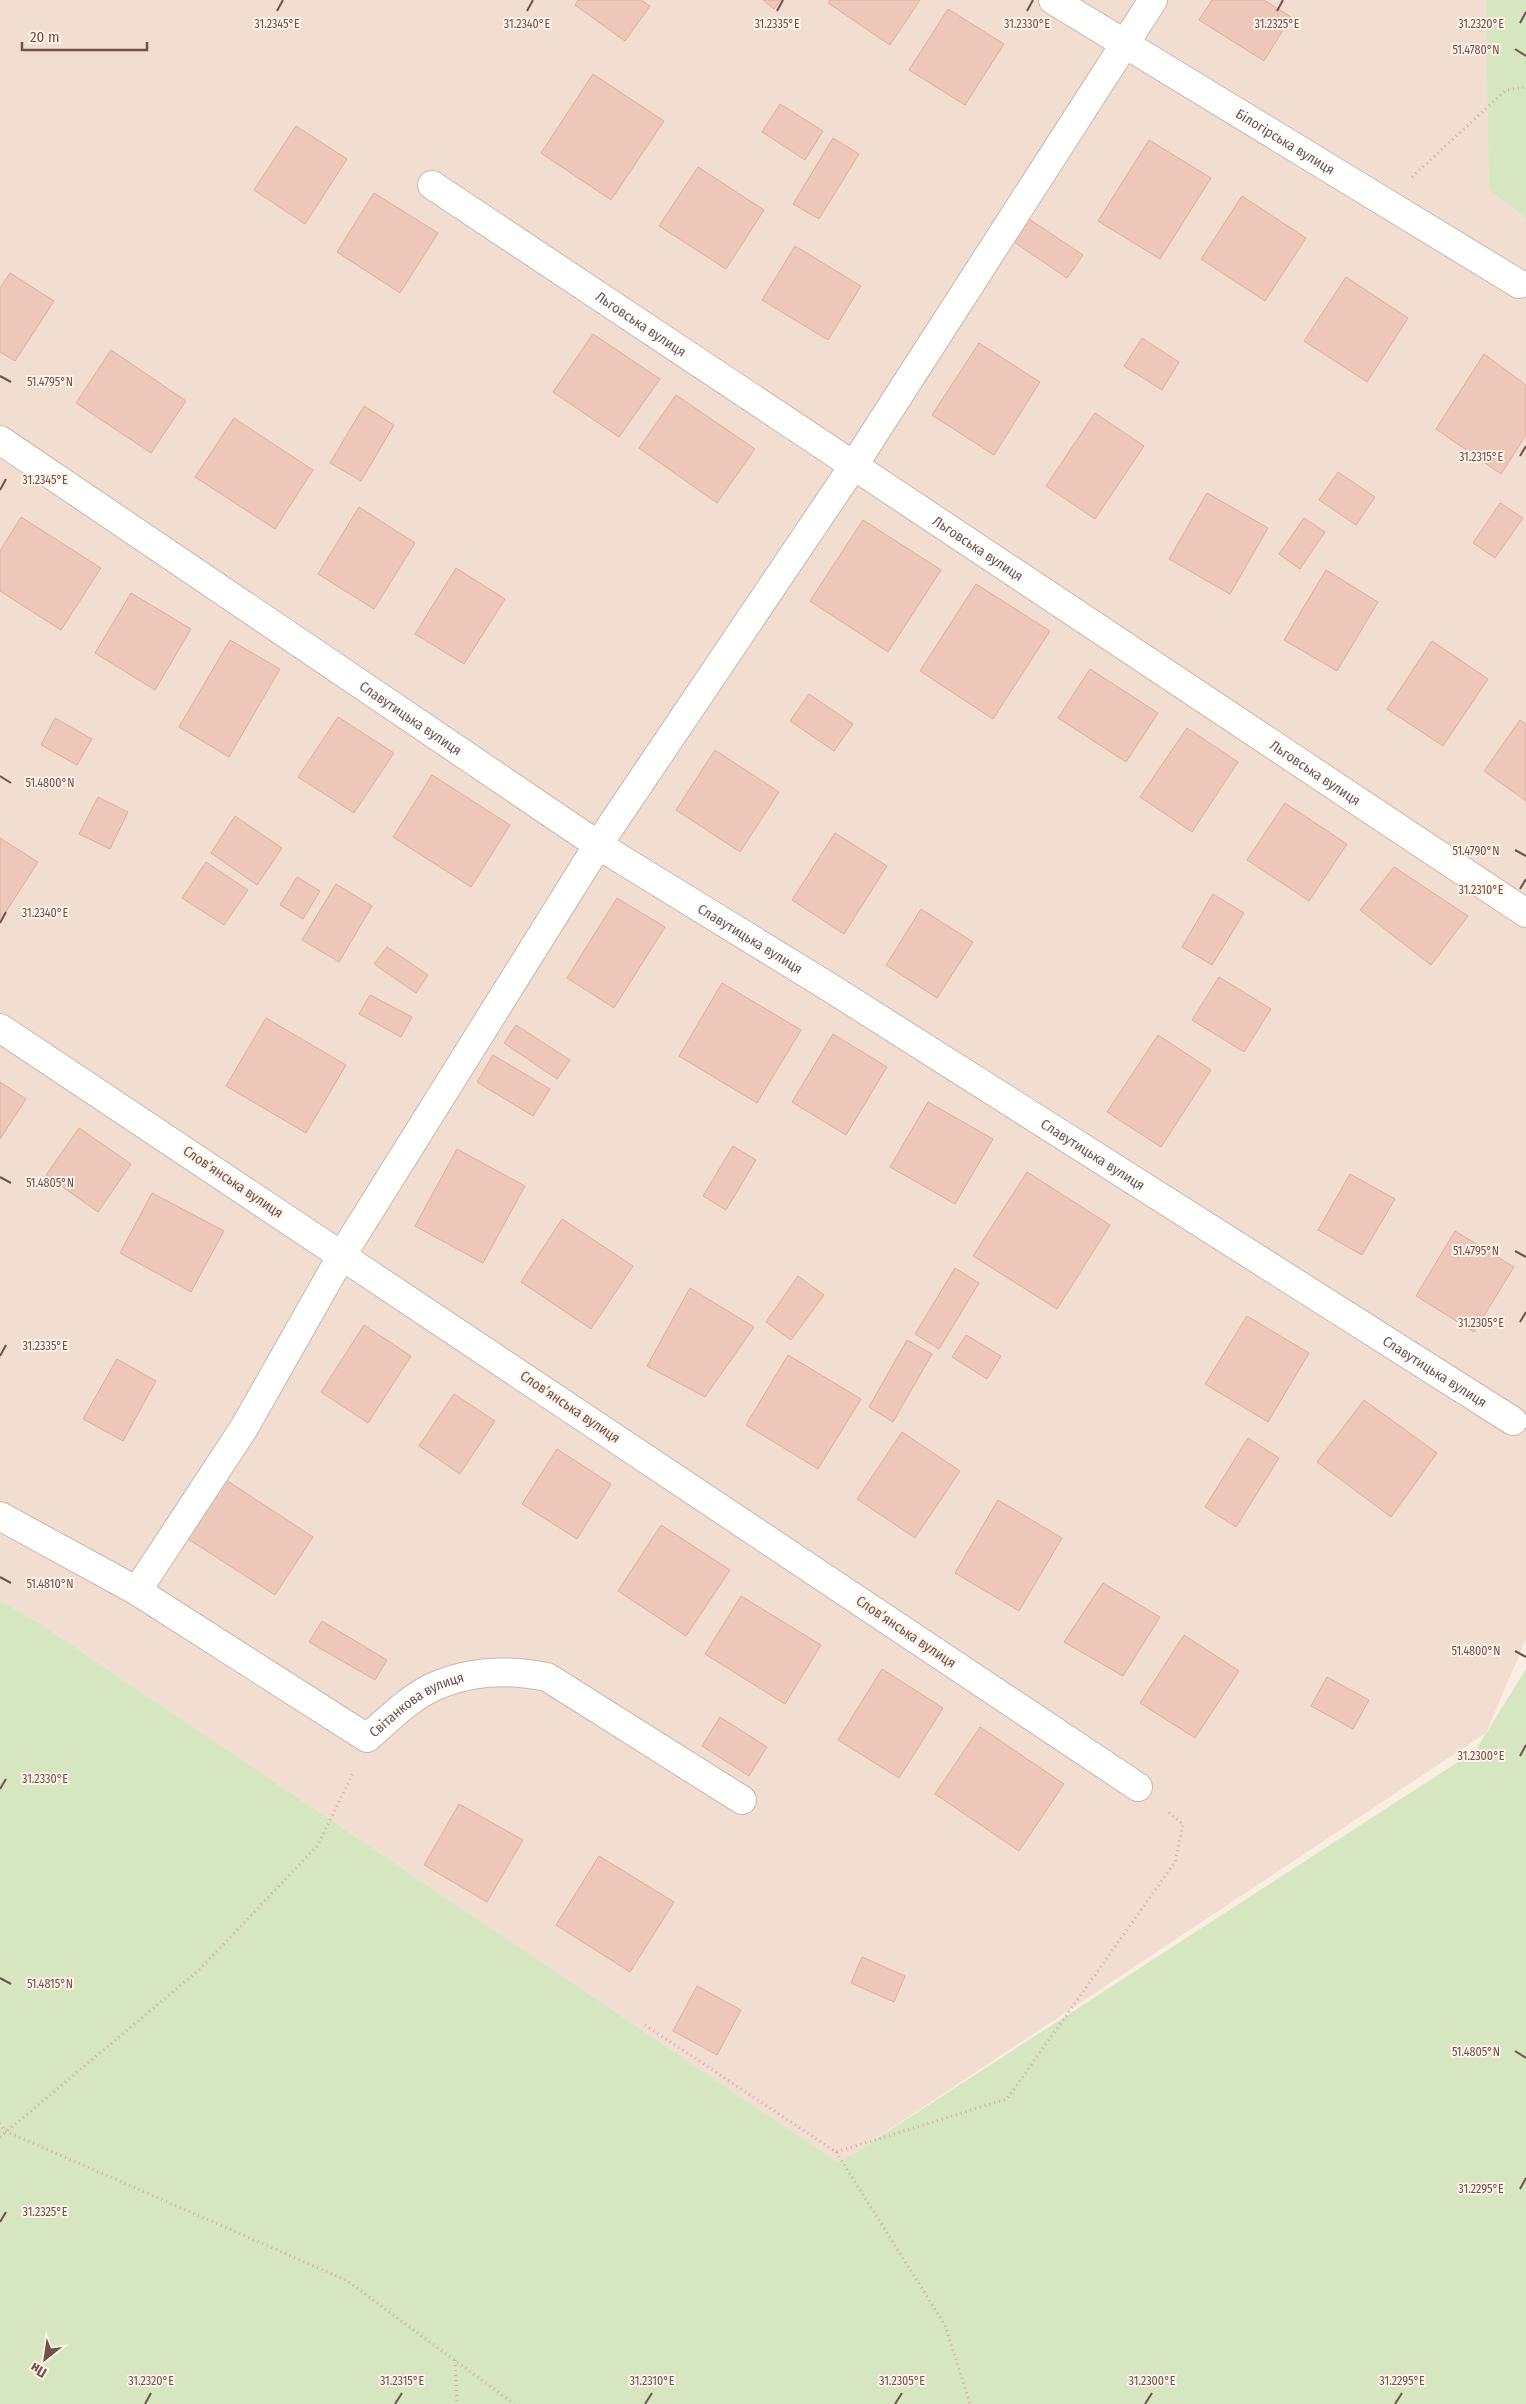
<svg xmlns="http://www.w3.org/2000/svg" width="1526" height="2404" font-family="'Fira Sans Condensed',sans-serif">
	<rect width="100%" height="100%" fill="#faede1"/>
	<polygon fill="#f1ded0" points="0,0 1486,0 1526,218 1526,1639 1486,1733 839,2163 36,1621 0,1601"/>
	<g fill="#d5e6c1">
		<polygon points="1486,0 1526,0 1526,218 1489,189"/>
		<polygon points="0,1601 36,1621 839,2163 1475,1751 1526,1669 1526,2404 0,2404"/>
	</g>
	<g fill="#edc8ba" stroke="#dfad9c">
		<polygon points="578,0 641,0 650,6 625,41 575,5"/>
		<polygon points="763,0 781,0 774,9"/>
		<polygon points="830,0 920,0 890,45 828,3"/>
		<polygon points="1212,0 1264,0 1291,17 1264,61 1199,20"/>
		<polygon points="948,9 1004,44 965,105 909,70"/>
		<polygon points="593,74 664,121 611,200 541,153"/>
		<polygon points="780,104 823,131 805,160 762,132"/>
		<polygon points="296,126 347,159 305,224 254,190"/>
		<polygon points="833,138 859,154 819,219 793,204"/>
		<polygon points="1149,140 1211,178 1160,259 1098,221"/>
		<polygon points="698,167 764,210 726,269 659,226"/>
		<polygon points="374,193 438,233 400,293 337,252"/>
		<polygon points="1242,196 1306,238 1265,301 1201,259"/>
		<polygon points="1029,219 1083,255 1067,278 1014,242"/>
		<polygon points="795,246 861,286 828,340 762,300"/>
		<polygon points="10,273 54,301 15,361 0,352 0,288"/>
		<polygon points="1346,277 1408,318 1367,382 1304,341"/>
		<polygon points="593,334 660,379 619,437 553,392"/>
		<polygon points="1142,338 1179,362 1162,390 1124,366"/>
		<polygon points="979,343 1040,382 994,455 932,415"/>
		<polygon points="111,350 186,401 151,453 76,403"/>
		<polygon points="1484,354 1526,385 1526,435 1501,474 1436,429"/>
		<polygon points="676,395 755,449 717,503 639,448"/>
		<polygon points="364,406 394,425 361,481 330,463"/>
		<polygon points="1095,413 1144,446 1095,519 1046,486"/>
		<polygon points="234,418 313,470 275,529 195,477"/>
		<polygon points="1338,472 1375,497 1356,525 1319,500"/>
		<polygon points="1207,493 1268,528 1230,594 1169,559"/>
		<polygon points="1500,503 1523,518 1495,558 1473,543"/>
		<polygon points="359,507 415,543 374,609 318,574"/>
		<polygon points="21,517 101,568 61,630 0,591 0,551"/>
		<polygon points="1304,518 1325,532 1300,569 1279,554"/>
		<polygon points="863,520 941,570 888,652 810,601"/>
		<polygon points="456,568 505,599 464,664 415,634"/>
		<polygon points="1326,570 1378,602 1337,671 1284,640"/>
		<polygon points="976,584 1050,631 993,719 920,671"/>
		<polygon points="131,593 191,629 155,690 95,653"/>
		<polygon points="230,640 280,669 229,757 179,727"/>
		<polygon points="1432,641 1488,679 1443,746 1387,709"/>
		<polygon points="1090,669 1158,713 1126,762 1058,718"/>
		<polygon points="809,694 853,724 834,751 790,721"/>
		<polygon points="338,717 394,753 354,813 298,777"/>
		<polygon points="55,718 92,739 77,765 41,745"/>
		<polygon points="1520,720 1526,724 1526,801 1484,771"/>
		<polygon points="1187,728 1238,762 1192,832 1140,797"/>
		<polygon points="715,750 779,792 740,852 676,810"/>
		<polygon points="432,775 510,825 471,887 393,837"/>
		<polygon points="98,797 128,812 110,849 79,834"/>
		<polygon points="1285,803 1347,844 1309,901 1247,860"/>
		<polygon points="235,816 282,848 257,885 211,853"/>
		<polygon points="835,833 887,866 844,934 792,900"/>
		<polygon points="0,838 38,862 0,921"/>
		<polygon points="206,862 248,890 224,925 182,898"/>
		<polygon points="1394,867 1468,916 1431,965 1360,910"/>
		<polygon points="297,877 320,891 303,919 280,905"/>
		<polygon points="336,884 372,906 339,962 302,940"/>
		<polygon points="1213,894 1244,913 1212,965 1182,947"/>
		<polygon points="617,898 665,927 614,1008 567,978"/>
		<polygon points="921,909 973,942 937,998 886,965"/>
		<polygon points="387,947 428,975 416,993 374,964"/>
		<polygon points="1219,977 1271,1009 1244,1052 1192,1020"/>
		<polygon points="722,983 801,1030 757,1103 679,1056"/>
		<polygon points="370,995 412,1017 401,1037 359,1014"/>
		<polygon points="266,1018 346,1065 306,1133 226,1086"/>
		<polygon points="516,1025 570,1060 557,1079 504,1043"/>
		<polygon points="833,1034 887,1067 846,1135 792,1102"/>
		<polygon points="1158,1035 1211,1070 1161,1147 1107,1112"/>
		<polygon points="493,1055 550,1089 533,1116 477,1082"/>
		<polygon points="0,1082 26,1099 0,1139"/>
		<polygon points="928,1102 993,1139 955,1204 890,1167"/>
		<polygon points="79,1128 131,1164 98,1212 46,1175"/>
		<polygon points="733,1146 756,1160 726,1210 703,1196"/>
		<polygon points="457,1149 525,1186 483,1263 415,1226"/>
		<polygon points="1027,1172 1110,1225 1057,1309 973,1256"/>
		<polygon points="1350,1174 1395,1199 1362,1255 1318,1230"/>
		<polygon points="152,1193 224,1231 191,1292 120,1253"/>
		<polygon points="562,1219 633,1266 591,1329 521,1282"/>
		<polygon points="1455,1231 1514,1267 1474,1332 1416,1296"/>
		<polygon points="955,1268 979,1283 939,1349 915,1334"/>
		<polygon points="798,1276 824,1295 791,1340 766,1322"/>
		<polygon points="690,1288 754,1327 705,1397 647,1366"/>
		<polygon points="1247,1316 1309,1353 1268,1422 1205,1384"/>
		<polygon points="364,1325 411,1356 368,1423 321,1392"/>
		<polygon points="966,1335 1001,1356 987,1379 952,1357"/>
		<polygon points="907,1340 932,1354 893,1422 869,1407"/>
		<polygon points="788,1355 861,1399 818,1469 746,1425"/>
		<polygon points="117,1359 156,1381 123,1441 83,1419"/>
		<polygon points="454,1394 495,1421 460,1474 419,1446"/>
		<polygon points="1364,1400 1437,1453 1391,1517 1317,1462"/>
		<polygon points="902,1432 960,1471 915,1538 857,1499"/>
		<polygon points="1248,1438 1279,1458 1236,1527 1205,1507"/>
		<polygon points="557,1449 611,1484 577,1539 522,1504"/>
		<polygon points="223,1478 313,1537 275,1595 185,1537"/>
		<polygon points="998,1500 1062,1538 1019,1611 955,1573"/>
		<polygon points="661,1525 730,1570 686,1636 618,1591"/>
		<polygon points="1103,1583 1160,1617 1123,1676 1064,1642"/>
		<polygon points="741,1596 821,1645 785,1704 705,1654"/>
		<polygon points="322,1621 387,1660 375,1680 309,1642"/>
		<polygon points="1184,1635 1239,1671 1195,1738 1140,1703"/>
		<polygon points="882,1669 943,1708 899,1778 838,1740"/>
		<polygon points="1327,1677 1369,1700 1353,1729 1311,1706"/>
		<polygon points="720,1717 767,1747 749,1776 702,1746"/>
		<polygon points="980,1727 1064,1784 1019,1851 935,1794"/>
		<polygon points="459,1804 523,1840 487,1902 424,1865"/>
		<polygon points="599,1856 674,1902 630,1972 556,1925"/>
		<polygon points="862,1957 905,1976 894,2002 851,1983"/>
		<polygon points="697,1986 741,2010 717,2055 673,2031"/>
	</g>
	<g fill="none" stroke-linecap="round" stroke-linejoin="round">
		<defs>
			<g id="minor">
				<path id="s1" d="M1053,0L1519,284"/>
				<path id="s2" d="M432,185L1526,913"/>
				<path id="s3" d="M0,440L598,845L829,987L1513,1421"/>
				<polyline points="0,1028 1138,1787"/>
				<path id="s4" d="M0,1516L137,1591L367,1738C387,1721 407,1700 431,1688C469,1670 507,1669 547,1677L742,1800"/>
				<polyline points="137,1591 244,1428 342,1255 598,845 854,465 1153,0"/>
			</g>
		</defs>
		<use href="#minor" stroke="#ccb6ab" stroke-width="30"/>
		<g stroke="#d2ac9e" stroke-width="3" stroke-dasharray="1 4" stroke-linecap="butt">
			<polyline points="1412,177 1506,90 1526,87"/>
			<polyline points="645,2025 836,2152 1007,2099 1175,1862 1183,1824 1166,1810"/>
			<polyline points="0,2123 5,2131 346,2280 514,2404"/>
			<polyline points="0,2137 200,1969 318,1845 354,1771"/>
			<polyline points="836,2152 945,2325 970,2404"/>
			<polyline points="455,2360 457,2404"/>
		</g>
		<use href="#minor" stroke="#fff" stroke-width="28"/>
	</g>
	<path fill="none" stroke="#6f524a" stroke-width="2" d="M277,11L283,0M527,11L533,0M777,11L783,0M1027,11L1033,0M1277,11L1283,0M1520,23L1526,12M1515,49L1526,56M0,376L11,382M1520,456L1526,446M0,490L6,479M0,776L11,783M1515,850L1526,856M1520,889L1526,879M0,923L6,912M0,1177L11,1183M1515,1251L1526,1257M1520,1322L1526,1312M0,1356L6,1345M0,1577L11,1583M1515,1651L1526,1657M1520,1756L1526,1745M0,1789L6,1779M0,1978L11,1984M1515,2051L1526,2058M1520,2189L1526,2178M0,2222L6,2212M145,2404L151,2393M395,2404L402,2393M645,2404L652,2393M895,2404L902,2393M1145,2404L1152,2393M1395,2404L1402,2393"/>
	<g text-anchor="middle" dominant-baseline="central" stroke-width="4" stroke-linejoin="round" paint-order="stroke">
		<g font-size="14" fill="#6f524a" stroke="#fef1e6">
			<text stroke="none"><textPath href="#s1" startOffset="272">Білогірська вулиця</textPath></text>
			<text stroke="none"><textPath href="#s2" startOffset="251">Льговська вулиця</textPath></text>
			<text stroke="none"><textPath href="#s2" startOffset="656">Льговська вулиця</textPath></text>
			<text stroke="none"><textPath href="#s3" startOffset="496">Славутицька вулиця</textPath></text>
			<text stroke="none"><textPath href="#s2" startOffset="1061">Льговська вулиця</textPath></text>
			<text stroke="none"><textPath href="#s3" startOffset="901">Славутицька вулиця</textPath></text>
			<text stroke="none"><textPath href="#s3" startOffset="1306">Славутицька вулиця</textPath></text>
			<text transform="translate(233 1182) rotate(34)">Словʼянська вулиця</text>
			<text stroke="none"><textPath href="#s3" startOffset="1711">Славутицька вулиця</textPath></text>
			<text transform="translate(570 1407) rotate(34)">Словʼянська вулиця</text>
			<text transform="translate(906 1632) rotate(34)">Словʼянська вулиця</text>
			<text stroke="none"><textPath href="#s4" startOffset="490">Світанкова вулиця</textPath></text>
		</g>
	</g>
	<g font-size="12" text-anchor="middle" fill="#6f524a" stroke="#fef1e6" stroke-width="4" stroke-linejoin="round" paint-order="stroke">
		<text x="1481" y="28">31.2320°E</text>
		<text x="277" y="28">31.2345°E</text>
		<text x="527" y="28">31.2340°E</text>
		<text x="777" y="28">31.2335°E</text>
		<text x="1277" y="28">31.2325°E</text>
		<text x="1027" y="28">31.2330°E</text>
		<text x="1476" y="54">51.4780°N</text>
		<text x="50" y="386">51.4795°N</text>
		<text x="1481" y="461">31.2315°E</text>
		<text x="45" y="484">31.2345°E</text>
		<text x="50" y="787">51.4800°N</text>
		<text x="1476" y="855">51.4790°N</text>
		<text x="1481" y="894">31.2310°E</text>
		<text x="45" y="917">31.2340°E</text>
		<text x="50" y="1187">51.4805°N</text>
		<text x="1476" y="1255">51.4795°N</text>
		<text x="1481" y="1327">31.2305°E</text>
		<text x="45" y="1350">31.2335°E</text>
		<text x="50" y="1588">51.4810°N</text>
		<text x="1476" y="1655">51.4800°N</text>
		<text x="1481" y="1760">31.2300°E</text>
		<text x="45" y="1783">31.2330°E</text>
		<text x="50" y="1988">51.4815°N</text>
		<text x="1476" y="2056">51.4805°N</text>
		<text x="1481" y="2193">31.2295°E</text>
		<text x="45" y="2216">31.2325°E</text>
		<text x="151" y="2385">31.2320°E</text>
		<text x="402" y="2385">31.2315°E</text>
		<text x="652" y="2385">31.2310°E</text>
		<text x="902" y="2385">31.2305°E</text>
		<text x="1152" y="2385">31.2300°E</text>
		<text x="1402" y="2385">31.2295°E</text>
	</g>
	<g transform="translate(45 2359) rotate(210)" stroke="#fef1e6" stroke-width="4" paint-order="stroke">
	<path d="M0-4L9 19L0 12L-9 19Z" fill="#6f524a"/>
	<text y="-8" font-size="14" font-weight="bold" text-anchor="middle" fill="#6f524a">Пн</text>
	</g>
	<path d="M22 42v8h125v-8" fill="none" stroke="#6f524a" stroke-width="2.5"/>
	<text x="30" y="42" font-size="15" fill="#6f524a" stroke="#fef1e6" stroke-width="4" paint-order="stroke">20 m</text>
</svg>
